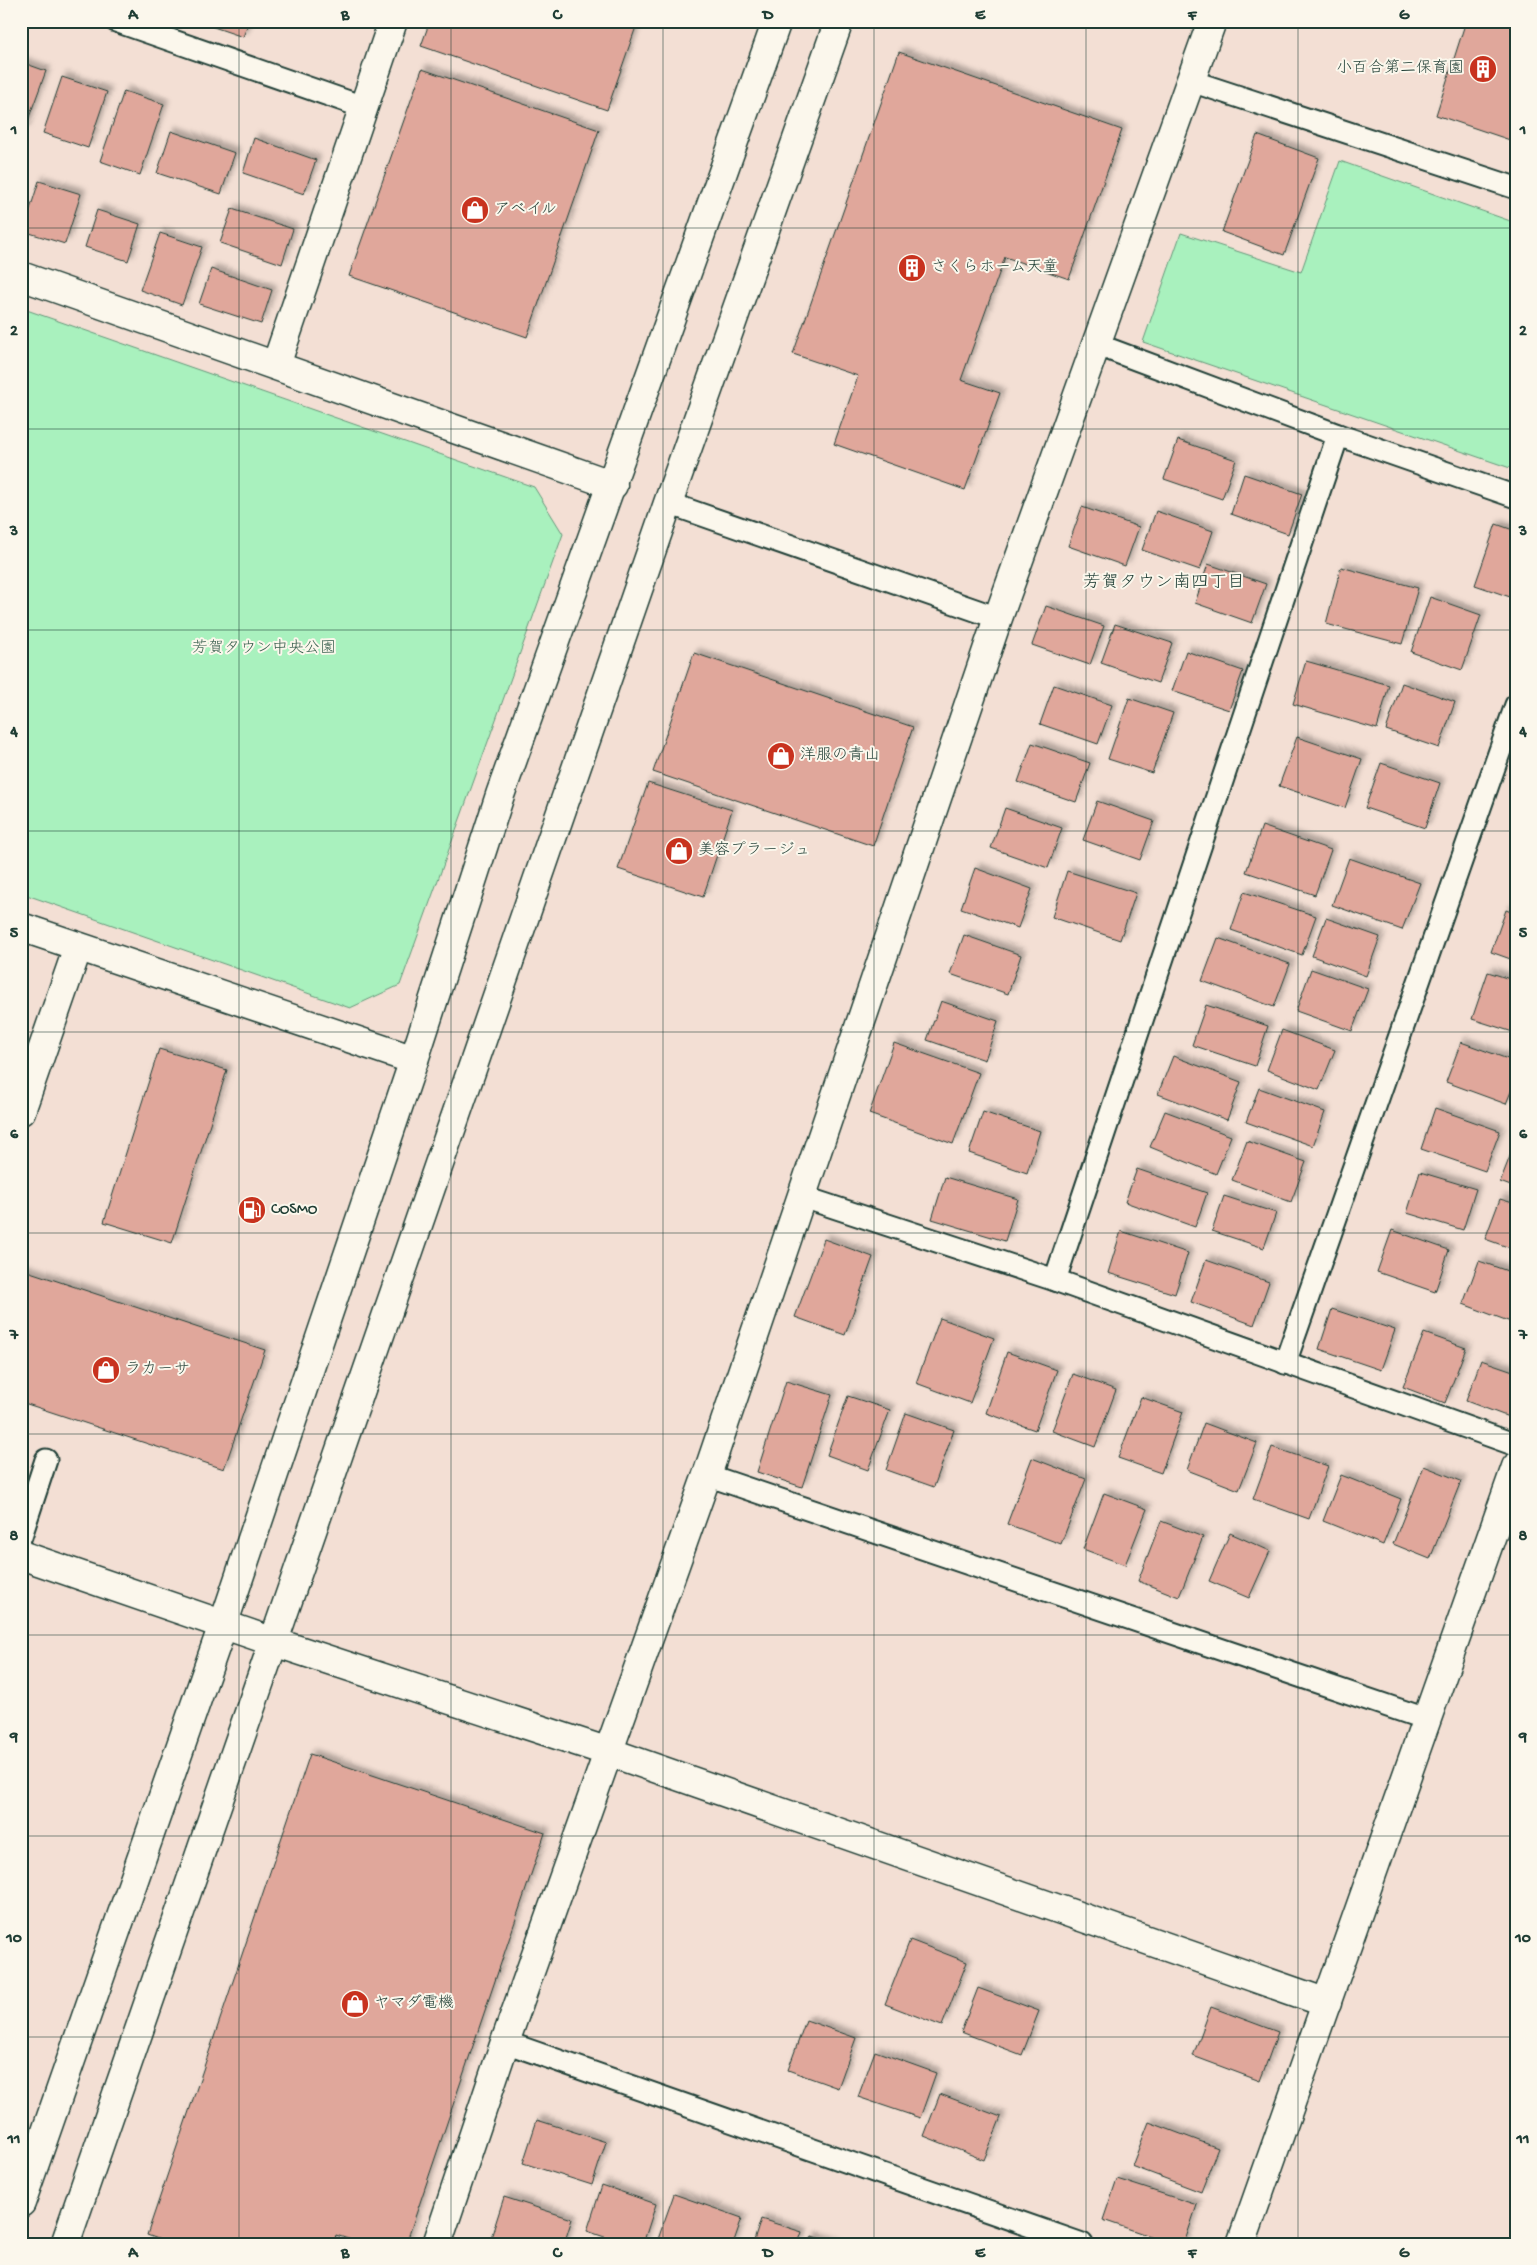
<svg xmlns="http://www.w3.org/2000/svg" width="1537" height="2265" font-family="'Gochi Hand','Klee One',sans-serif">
	<defs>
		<filter id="shadow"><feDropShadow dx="4.5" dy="-4.5" stdDeviation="2.5" flood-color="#0004"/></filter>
	</defs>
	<rect width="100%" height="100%" fill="#f3dfd4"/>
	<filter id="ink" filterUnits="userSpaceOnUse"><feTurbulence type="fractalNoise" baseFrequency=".02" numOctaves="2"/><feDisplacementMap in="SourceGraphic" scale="10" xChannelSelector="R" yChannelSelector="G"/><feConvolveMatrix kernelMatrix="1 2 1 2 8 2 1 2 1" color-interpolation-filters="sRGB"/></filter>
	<g filter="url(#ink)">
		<g fill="#a9f1be" stroke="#649779">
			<polygon points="1340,161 1516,223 1516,470 1143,342 1181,233 1301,272"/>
			<polygon points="21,308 534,487 563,534 400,985 350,1008 21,893"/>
		</g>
		<g fill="#e0a79b" stroke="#1f3d34" filter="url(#shadow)">
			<polygon points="196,21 249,21 243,37"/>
			<polygon points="430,21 638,21 607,110 421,46"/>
			<polygon points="1466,21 1516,21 1516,142 1436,115"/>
			<polygon points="899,52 1122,130 1069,279 1005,257 961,380 1000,393 965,490 834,444 858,376 793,354"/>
			<polygon points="21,62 46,71 24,131 21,130"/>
			<polygon points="422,69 599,130 527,337 349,276"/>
			<polygon points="62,77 107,92 88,148 43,133"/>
			<polygon points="124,91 164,104 140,175 100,161"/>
			<polygon points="171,131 235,153 221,194 157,173"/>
			<polygon points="1257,135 1319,158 1284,255 1222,232"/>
			<polygon points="254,138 316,160 304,194 243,173"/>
			<polygon points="39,181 81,194 65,244 23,231"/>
			<polygon points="232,209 293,229 282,264 220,243"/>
			<polygon points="97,210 140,224 128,261 85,247"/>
			<polygon points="160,233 202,247 182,305 140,290"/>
			<polygon points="211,269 272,290 261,324 199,304"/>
			<polygon points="1178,440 1236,460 1222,499 1164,479"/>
			<polygon points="1244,474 1302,494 1288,534 1231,514"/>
			<polygon points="1082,507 1139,527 1125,566 1068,546"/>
			<polygon points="1156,511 1213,531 1200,570 1142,550"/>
			<polygon points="1496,524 1516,531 1516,599 1475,585"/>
			<polygon points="1208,564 1266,584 1252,623 1195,603"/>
			<polygon points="1341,567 1418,588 1402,644 1326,624"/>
			<polygon points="1430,597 1481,615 1462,670 1411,652"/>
			<polygon points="1046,606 1104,626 1090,665 1032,645"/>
			<polygon points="1115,624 1172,643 1158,683 1101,663"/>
			<polygon points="1186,651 1243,671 1229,710 1172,691"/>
			<polygon points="694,653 913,727 873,846 653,772"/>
			<polygon points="1306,661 1389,685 1377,729 1293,704"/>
			<polygon points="1402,683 1455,702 1439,748 1386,730"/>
			<polygon points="1054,685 1112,705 1098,744 1040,724"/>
			<polygon points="1129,698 1173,713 1152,773 1108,759"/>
			<polygon points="1297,737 1362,759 1345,808 1279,786"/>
			<polygon points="1032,743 1090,763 1076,802 1018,782"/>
			<polygon points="1381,763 1440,783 1425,828 1365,808"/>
			<polygon points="648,783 732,810 703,897 618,869"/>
			<polygon points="1097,801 1154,821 1140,860 1083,840"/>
			<polygon points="1005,808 1062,828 1048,868 991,848"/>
			<polygon points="1262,826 1331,850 1315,895 1246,872"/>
			<polygon points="1349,858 1420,883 1402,930 1332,905"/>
			<polygon points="975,868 1032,889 1018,928 961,908"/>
			<polygon points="1067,871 1136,893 1120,940 1052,917"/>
			<polygon points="1244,892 1316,916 1302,955 1231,930"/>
			<polygon points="1506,910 1516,914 1516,961 1491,952"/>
			<polygon points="1326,918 1380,937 1366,976 1312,956"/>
			<polygon points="964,935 1021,955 1008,994 950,974"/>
			<polygon points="1218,938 1290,964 1274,1007 1202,981"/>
			<polygon points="1311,969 1368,989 1352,1031 1296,1011"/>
			<polygon points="1488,972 1516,981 1516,1033 1472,1019"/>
			<polygon points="941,1001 998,1021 985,1060 927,1040"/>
			<polygon points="1206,1005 1268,1026 1255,1066 1192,1045"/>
			<polygon points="1282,1030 1335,1050 1319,1090 1267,1070"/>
			<polygon points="1461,1042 1516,1062 1516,1079 1506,1104 1446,1082"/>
			<polygon points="894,1043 979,1073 953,1144 869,1114"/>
			<polygon points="159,1049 227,1070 172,1243 104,1222"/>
			<polygon points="1173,1056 1241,1082 1227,1120 1158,1094"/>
			<polygon points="1259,1088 1325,1112 1313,1146 1246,1122"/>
			<polygon points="1435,1108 1500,1131 1485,1171 1421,1149"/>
			<polygon points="1165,1111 1231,1136 1216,1174 1150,1147"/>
			<polygon points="983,1112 1040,1131 1027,1173 969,1153"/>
			<polygon points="1247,1141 1306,1162 1291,1202 1232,1180"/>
			<polygon points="1516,1141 1516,1188 1500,1182"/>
			<polygon points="1137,1169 1207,1193 1195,1227 1125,1202"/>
			<polygon points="1420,1172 1476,1189 1463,1230 1407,1213"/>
			<polygon points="945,1177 1018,1199 1005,1241 932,1219"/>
			<polygon points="1224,1196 1276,1213 1264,1248 1212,1231"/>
			<polygon points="1500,1199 1516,1204 1516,1250 1485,1239"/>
			<polygon points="1392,1230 1449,1250 1435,1292 1377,1272"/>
			<polygon points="1121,1231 1188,1253 1175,1294 1108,1273"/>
			<polygon points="824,1239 873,1257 845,1335 795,1317"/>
			<polygon points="1206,1260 1269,1282 1254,1325 1191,1302"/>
			<polygon points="1479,1261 1516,1274 1516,1324 1463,1304"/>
			<polygon points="21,1269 265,1350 224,1469 21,1402"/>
			<polygon points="1332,1309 1395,1330 1381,1370 1319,1349"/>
			<polygon points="940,1318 994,1338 970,1403 916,1383"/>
			<polygon points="1424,1333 1466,1348 1445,1403 1403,1387"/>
			<polygon points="1007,1352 1057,1370 1035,1430 986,1413"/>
			<polygon points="1481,1360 1516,1372 1514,1419 1466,1401"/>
			<polygon points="1073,1374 1116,1390 1095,1447 1052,1431"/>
			<polygon points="786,1381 832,1395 802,1487 757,1472"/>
			<polygon points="848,1396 890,1410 868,1470 827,1455"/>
			<polygon points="1141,1397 1183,1412 1161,1473 1118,1458"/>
			<polygon points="906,1413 954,1430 934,1487 886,1470"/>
			<polygon points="1204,1423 1257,1443 1239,1490 1187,1470"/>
			<polygon points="1272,1447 1328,1466 1309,1519 1253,1499"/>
			<polygon points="1032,1458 1086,1479 1061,1544 1007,1524"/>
			<polygon points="1424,1466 1461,1481 1430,1559 1393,1544"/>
			<polygon points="1341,1475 1401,1499 1383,1545 1323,1521"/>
			<polygon points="1104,1493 1147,1509 1125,1565 1083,1549"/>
			<polygon points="1161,1521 1203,1537 1179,1597 1138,1581"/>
			<polygon points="1230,1533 1270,1551 1249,1598 1209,1581"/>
			<polygon points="310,1754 545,1833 406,2244 364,2244 336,2235 333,2244 172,2244 147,2235"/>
			<polygon points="910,1940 967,1962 942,2026 885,2004"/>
			<polygon points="978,1988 1039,2011 1022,2055 961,2032"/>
			<polygon points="1211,2007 1278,2032 1260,2081 1193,2056"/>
			<polygon points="806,2020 856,2038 838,2088 788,2070"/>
			<polygon points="875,2051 936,2073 920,2118 858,2097"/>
			<polygon points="940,2094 1001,2117 984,2160 924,2136"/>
			<polygon points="537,2120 606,2142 592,2185 523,2163"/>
			<polygon points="1149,2122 1218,2148 1201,2192 1132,2166"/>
			<polygon points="1117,2179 1197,2205 1184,2244 1173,2244 1103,2220"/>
			<polygon points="602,2185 656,2204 643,2244 625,2244 587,2231"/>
			<polygon points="674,2194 742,2218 733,2244 663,2244 657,2242"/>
			<polygon points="504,2197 572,2219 564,2244 489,2244"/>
			<polygon points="761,2219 802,2232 798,2244 753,2244"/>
			<polygon points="812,2236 837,2244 809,2244"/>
		</g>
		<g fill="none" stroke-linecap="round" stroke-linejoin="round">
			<defs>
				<g id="service">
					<polyline points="116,21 363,107"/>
					<polyline points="1191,81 1516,188"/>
					<polyline points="1098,345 1338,435 1516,497"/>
					<polyline points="668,503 998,618"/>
					<polyline points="800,1196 1055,1280 1516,1445"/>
					<polyline points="1055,1280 1338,435"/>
					<polyline points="1285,1363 1516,705"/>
					<polyline points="707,1475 1426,1719"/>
					<polyline points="21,1536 46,1460"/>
					<polyline points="505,2042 1082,2244"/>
				</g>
				<g id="minor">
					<polyline points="21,276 613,485"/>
					<polyline points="276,365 393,21"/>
					<polyline points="21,927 414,1060"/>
					<polyline points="21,1111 78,947"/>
					<polyline points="274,1642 609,1752 1327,2003"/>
					<polyline points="437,2244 505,2042 707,1475 998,618 1212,21"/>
					<polyline points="1241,2244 1516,1467"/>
				</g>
				<g id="tertiary">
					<polyline points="21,1555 274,1642"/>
					<polyline points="21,2203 223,1625 414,1060 500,795 777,21"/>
					<polyline points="65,2244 668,503 839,21"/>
				</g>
			</defs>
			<use href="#service" stroke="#1f3d34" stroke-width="25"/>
			<use href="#minor" stroke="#1f3d34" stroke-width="31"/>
			<use href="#tertiary" stroke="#1f3d34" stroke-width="31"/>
			<use href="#service" stroke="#fbf7ec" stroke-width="21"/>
			<use href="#minor" stroke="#fbf7ec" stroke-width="28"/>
			<use href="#tertiary" stroke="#fbf7ec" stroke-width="28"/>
		</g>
	</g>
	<path fill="none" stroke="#1f3d34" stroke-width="1" stroke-opacity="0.55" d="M239,21V2244M451,21V2244M663,21V2244M874,21V2244M1086,21V2244M1298,21V2244M21,228H1516M21,429H1516M21,630H1516M21,831H1516M21,1032H1516M21,1233H1516M21,1434H1516M21,1635H1516M21,1836H1516M21,2037H1516"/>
	<defs>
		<symbol id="building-disc" viewBox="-11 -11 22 22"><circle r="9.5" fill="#c8321e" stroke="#fbf7ec"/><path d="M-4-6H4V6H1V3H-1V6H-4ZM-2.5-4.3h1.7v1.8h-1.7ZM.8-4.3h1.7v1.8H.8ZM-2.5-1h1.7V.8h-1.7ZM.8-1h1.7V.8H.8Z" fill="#fff"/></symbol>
		<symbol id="shop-disc" viewBox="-11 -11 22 22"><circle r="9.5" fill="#c8321e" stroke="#fbf7ec"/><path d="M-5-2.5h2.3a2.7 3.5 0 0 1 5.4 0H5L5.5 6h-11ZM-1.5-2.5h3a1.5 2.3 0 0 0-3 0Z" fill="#fff"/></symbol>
		<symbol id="fuel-disc" viewBox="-11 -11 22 22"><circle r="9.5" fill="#c8321e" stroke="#fbf7ec"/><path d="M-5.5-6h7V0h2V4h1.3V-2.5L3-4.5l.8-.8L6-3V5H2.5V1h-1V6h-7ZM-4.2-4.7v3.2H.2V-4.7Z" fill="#fff"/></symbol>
	</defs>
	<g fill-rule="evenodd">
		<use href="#building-disc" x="1467" y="53" width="32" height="32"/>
		<use href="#shop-disc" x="459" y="194" width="32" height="32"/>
		<use href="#building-disc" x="896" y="252" width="32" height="32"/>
		<use href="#shop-disc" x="765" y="740" width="32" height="32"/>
		<use href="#shop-disc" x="663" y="835" width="32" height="32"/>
		<use href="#fuel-disc" x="236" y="1194" width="32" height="32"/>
		<use href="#shop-disc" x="90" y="1354" width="32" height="32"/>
		<use href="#shop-disc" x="339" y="1988" width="32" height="32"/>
	</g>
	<g text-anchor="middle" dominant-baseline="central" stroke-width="4" stroke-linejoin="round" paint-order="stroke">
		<g font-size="16" fill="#1f3d34" stroke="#fbf7ec" text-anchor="start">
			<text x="1464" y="69" text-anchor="end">小百合第二保育園</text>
			<text x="494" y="210">アベイル</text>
			<text x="931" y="268">さくらホーム天童</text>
			<text x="800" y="756">洋服の青山</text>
			<text x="698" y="851">美容プラージュ</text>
			<text x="271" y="1210">COSMO</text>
			<text x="125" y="1370">ラカーサ</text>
			<text x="374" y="2004">ヤマダ電機</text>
		</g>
		<g font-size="16" fill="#3b6150" stroke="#fbf7ec">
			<text x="264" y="649">芳賀タウン中央公園</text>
		</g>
		<g font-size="18" fill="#1f3d34" stroke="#fbf7ec">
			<text x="1164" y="583">芳賀タウン南四丁目</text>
		</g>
	</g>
	<rect width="1537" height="2265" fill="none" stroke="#fbf7ec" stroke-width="55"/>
	<rect x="28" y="28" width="1482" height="2210" fill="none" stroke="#1f3d34" stroke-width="2"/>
	<g font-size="16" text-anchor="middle" font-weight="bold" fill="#1f3d34">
		<text x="133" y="19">A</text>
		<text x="345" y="19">B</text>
		<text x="557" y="19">C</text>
		<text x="768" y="19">D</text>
		<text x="980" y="19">E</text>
		<text x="1192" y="19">F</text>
		<text x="1404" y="19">G</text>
		<text x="14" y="134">1</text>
		<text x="1523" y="134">1</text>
		<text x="14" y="335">2</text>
		<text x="1523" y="335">2</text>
		<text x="14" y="535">3</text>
		<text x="1523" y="535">3</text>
		<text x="14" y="736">4</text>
		<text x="1523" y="736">4</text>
		<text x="14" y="937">5</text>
		<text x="1523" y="937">5</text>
		<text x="14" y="1138">6</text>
		<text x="1523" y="1138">6</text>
		<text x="14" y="1339">7</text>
		<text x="1523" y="1339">7</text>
		<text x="14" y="1540">8</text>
		<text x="1523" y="1540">8</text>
		<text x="14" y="1741">9</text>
		<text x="1523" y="1741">9</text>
		<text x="14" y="1942">10</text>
		<text x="1523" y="1942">10</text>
		<text x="14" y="2143">11</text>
		<text x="1523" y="2143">11</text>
		<text x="133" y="2257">A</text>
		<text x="345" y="2257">B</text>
		<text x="557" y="2257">C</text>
		<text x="768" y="2257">D</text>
		<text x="980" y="2257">E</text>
		<text x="1192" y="2257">F</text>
		<text x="1404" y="2257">G</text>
	</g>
</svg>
